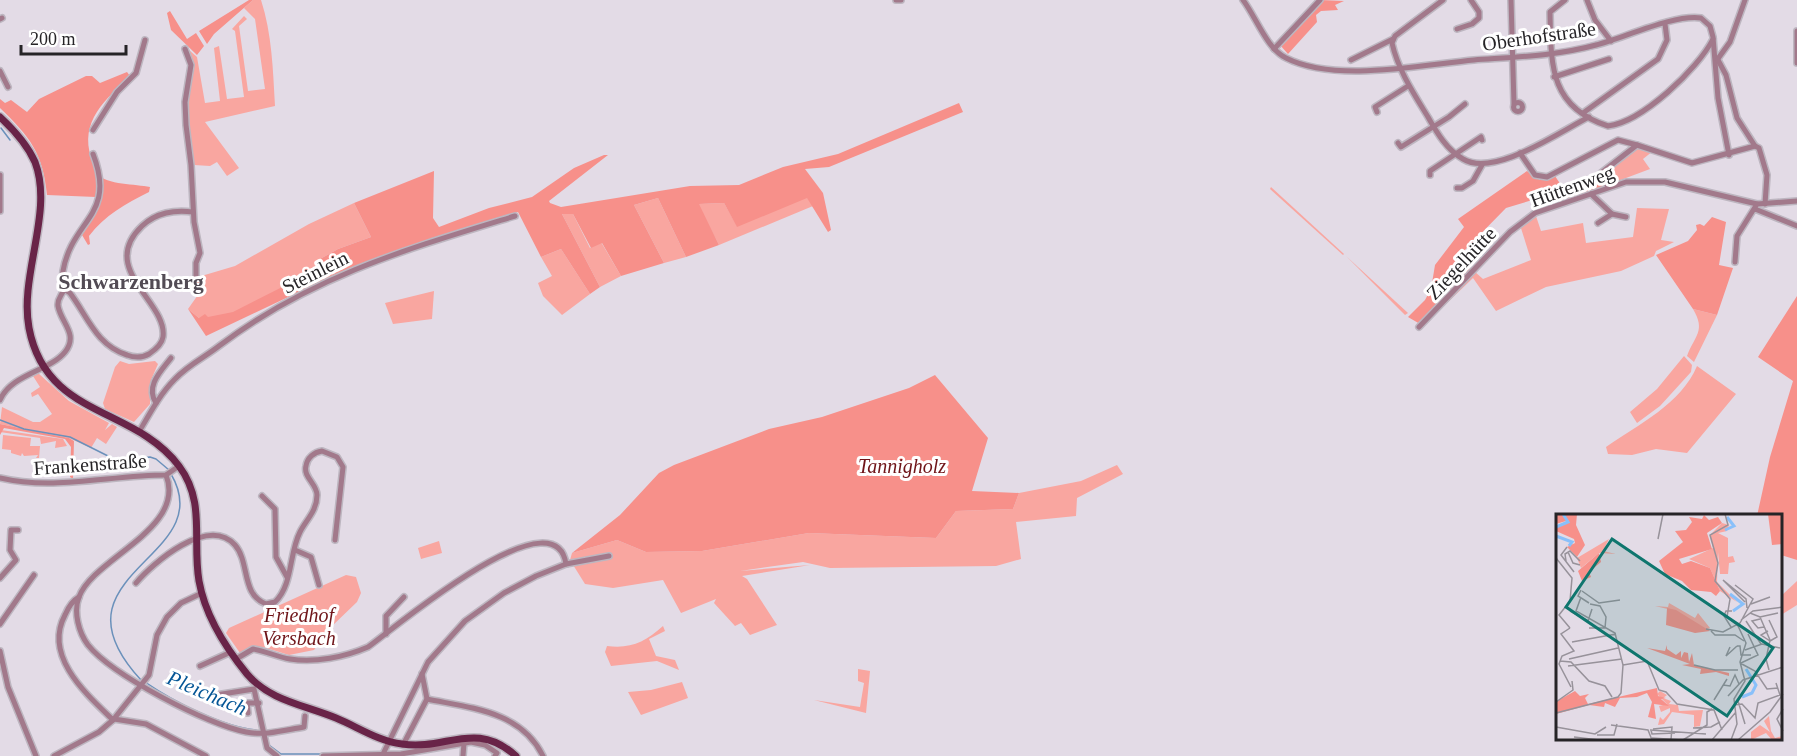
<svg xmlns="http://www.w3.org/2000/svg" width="1797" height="756" font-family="'Times New Roman',serif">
	<rect width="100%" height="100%" fill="#e3dbe6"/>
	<g fill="#f9a6a0">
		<path d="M253,0H261C272,34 273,70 275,106L205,122L239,168L227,176L217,162L210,166L194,165C191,146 186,127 187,107C187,87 195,70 189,50L197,57L205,103L220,101L214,48L219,46L227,99L244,97L235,31L232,29L244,16L247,19L239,26L248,91L265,89L255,19L244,8Z"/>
		<polygon points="1636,148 1653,151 1643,159 1650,169 1610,184 1607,182 1605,172"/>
		<polygon points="1271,187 1344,254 1343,255 1270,189"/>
		<polygon points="807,197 813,206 719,245 698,204 724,203 737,226"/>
		<polygon points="658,198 686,257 664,263 634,205"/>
		<polygon points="354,203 371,237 338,249 320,259 308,274 227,317 199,318 188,309 200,292 194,286 198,277 235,266 309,224"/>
		<polygon points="1637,208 1669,209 1661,240 1674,242 1656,251 1654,256 1621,271 1546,287 1496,311 1473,278 1420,329 1474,271 1483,279 1531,260 1520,225 1535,213 1541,231 1583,223 1586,243 1633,237"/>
		<polygon points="562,214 573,214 590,248 601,242 621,276 600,287"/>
		<polygon points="561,249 590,294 562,315 543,296 538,283 552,276 541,257"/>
		<polygon points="1346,256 1408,313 1405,315"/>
		<polygon points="434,291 432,319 393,324 385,303"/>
		<path d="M1693,309L1717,315L1694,362L1687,356C1695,335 1706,331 1693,309Z"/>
		<polygon points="1684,356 1692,365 1691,372 1660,406 1637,423 1630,412 1657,389"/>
		<polygon points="120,361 129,364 155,361 158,364 151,380 150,404 134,422 105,409 103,403 115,367"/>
		<path d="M1697,366L1736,394L1687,453L1656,449L1632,455L1608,454L1606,447C1639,424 1681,404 1697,366Z"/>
		<polygon points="38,373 69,401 109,423 105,430 112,424 117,427 106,444 97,438 91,448 69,438 0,424 2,407 33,422 40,422 52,414 38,394 32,397 31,393 40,387 33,376 29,377"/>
		<polygon points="1,430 63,439 67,446 55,448 56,441 41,444 40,438 0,432"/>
		<polygon points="3,435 31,438 30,446 40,446 39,458 36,458 38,455 24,456 22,453 21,456 11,453 11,450 2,449"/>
		<polygon points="1117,465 1123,474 1077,498 1076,516 1016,522 1021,559 996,566 830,568 803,562 740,571 810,565 742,576 747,579 777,625 750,635 741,623 735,626 714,603 716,599 681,613 663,580 613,588 585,584 570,560 572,553 617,540 646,552 702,551 809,533 936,538 956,511 1013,509 1019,493 1081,481"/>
		<polygon points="439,541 442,553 421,559 418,548"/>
		<polygon points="346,575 356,577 361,593 357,602 331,627 314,650 289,655 263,647 240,653 226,633 229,628"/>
		<polygon points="1797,581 1797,605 1781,615 1781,596"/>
		<path d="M663,626L665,631L649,639L656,656L675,660L679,670L657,661L611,666L605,652L607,646C631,649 645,642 663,626Z"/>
		<polygon points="858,669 870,671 866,713 814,700 860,707 864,683 858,681"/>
		<polygon points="682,682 688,698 641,715 628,692 651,690"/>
	</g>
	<g fill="#f7908a">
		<polygon points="249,0 253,0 214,34 207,44 199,31"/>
		<polygon points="1320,0 1344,1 1335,5 1338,10 1321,11 1316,15 1317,22 1288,54 1280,45"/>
		<polygon points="170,11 187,39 196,33 204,46 197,55 171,30 167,13"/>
		<path d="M127,72L130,76L128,79C100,103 77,127 94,165C94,166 96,173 97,174C107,185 136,184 150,187L149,192C125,204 105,215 89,236L90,244L88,245L82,235L99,208L96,197L47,195C43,153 30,137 0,108V99L5,103L11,100L27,112L39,99L86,76H92L100,83Z"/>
		<polygon points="959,103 963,112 829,167 805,169 823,193 831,230 828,232 807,198 737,227 724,203 699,204 719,245 686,257 658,198 634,205 664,263 621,276 602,243 591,248 573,214 562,214 600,287 590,294 561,249 541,257 518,212 341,272 206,336 188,309 199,318 205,314 208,317 233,312 308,274 320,259 338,249 371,237 354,203 434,171 433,218 439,227 489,208 532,197 574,168 604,155 608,155 549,201 550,203 561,207 690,186 739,185 783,167 838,154"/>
		<polygon points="1527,171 1540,180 1555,176 1561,185 1598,176 1604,188 1563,203 1559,192 1506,208 1458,257 1471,270 1420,324 1408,317 1425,300 1431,289 1435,265 1464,227 1458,219"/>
		<polygon points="1712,217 1726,222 1719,265 1733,268 1717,315 1693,309 1656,255 1688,241 1697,230 1696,225 1700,224 1704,226"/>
		<polygon points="1797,296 1797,560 1781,555 1780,516 1757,516 1770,457 1793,381 1758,357"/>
		<polygon points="935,375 988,438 972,491 1019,493 1013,509 956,511 936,538 809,533 702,551 646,552 617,540 572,553 620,515 659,473 674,465 769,429 822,417 909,388"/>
		<polygon points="0,424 69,438 74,441 73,479 70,477 71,447 65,439 4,428 0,435"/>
	</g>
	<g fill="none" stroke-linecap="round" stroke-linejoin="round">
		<g stroke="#6b91bb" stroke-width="1.5">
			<polyline points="1,128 10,140"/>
			<polyline points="0,420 24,429 70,437 116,460 150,457 156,459 169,470"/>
			<path d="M141,680C42,573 221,559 171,474"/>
			<path d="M145,682C173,701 222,727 256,730"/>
			<polyline points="269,745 281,754 324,754"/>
		</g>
		<defs>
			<g id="minor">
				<polyline points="896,0 901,0"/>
				<path d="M1243,0C1256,17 1267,49 1286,58C1335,83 1421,65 1474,60C1515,57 1556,56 1596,45C1624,38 1674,14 1701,18L1710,26L1713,37L1718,98L1729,155"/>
				<path d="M1443,0L1395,36L1392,43C1398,70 1414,94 1428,117C1437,133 1447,150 1463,159C1494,178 1559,132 1589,117"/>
				<polyline points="1511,0 1514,104"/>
				<path d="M1565,0L1550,12C1551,64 1549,107 1608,126C1642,122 1698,69 1713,39"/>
				<polyline points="1587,0 1595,20 1611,41"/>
				<polyline points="0,19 2,18"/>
				<polyline points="1457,29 1472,24 1479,18 1479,12 1471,0"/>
				<polyline points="1797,31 1797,63"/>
				<polyline points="185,49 191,65 185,102 186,125 191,165 194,222 200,253 196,263 196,277"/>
				<polyline points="1274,49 1320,0"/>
				<polyline points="1351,60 1393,39"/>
				<polyline points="1717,60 1730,42 1745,0"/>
				<polyline points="1718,60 1726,75 1737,118 1755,146"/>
				<polyline points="0,71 8,87"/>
				<polyline points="1554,77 1609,59"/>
				<circle cx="1518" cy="107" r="4.5"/>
				<polyline points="1377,112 1375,107 1408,86"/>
				<polyline points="1583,113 1658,59 1667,40 1665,24"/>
				<polyline points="93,130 117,92 136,73 145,40"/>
				<polyline points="1398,143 1401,147 1449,117 1465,104"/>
				<polyline points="1637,145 1692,163 1755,146 1759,148 1767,175 1765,204"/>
				<polyline points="1520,153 1535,175 1547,177 1618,140 1637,145 1601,173 1608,187"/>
				<polyline points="0,175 0,211"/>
				<polyline points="1430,175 1430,171 1481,137 1482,140"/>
				<polyline points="1457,188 1462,188 1473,181 1482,165"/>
				<polyline points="1591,194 1612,214 1598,223"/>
				<polyline points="1755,209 1797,226"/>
				<polyline points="1612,214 1626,217"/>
				<polyline points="1735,262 1737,236 1757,204 1797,201"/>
				<path d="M64,289L70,293C88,317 96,345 127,355C135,358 142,358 149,354C155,350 162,344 163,337C168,302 97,269 142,226C157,212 174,210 193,212"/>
				<polyline points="1419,327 1510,232 1535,213 1626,182 1665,182 1757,204"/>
				<path d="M0,400C11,374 50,371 65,352C79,334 61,323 58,306C57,298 62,296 64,289C65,284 62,277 63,271C72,219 117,216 93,154"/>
				<path d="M156,403C145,386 161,371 171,358"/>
				<path d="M139,432C150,413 160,394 175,379C188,365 205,357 219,346C312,276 407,249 515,216"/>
				<path d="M166,475C187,529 93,558 79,597C73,612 79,633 88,645C112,675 208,725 246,732C265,736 285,730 304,727L305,716"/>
				<path d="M0,478C55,491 110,475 166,475L179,466"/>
				<polyline points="262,496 275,509 276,557 287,577"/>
				<polyline points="295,550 311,557 319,585"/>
				<polyline points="0,578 16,560 10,550 11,530 18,530"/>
				<path d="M136,583C153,563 208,515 235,545C250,562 241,595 266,604L275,602C293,585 289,553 300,532C306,520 317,511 317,495C317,484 303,477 306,466C307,458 314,452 322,451L337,457L343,467L335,540"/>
				<path d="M79,597C72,601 68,608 65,615C43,656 86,694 113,720"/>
				<polyline points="0,624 34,575"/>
				<polyline points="386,634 386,616 404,597"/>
				<polyline points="0,651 8,687 36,756"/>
				<path d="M236,659L253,649C266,651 277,657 290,659C315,663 345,657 368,647C391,631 555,491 566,564"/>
				<polyline points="200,666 231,652"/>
				<polyline points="216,695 254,689 267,748 277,756"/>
				<path d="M427,699C471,708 521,711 543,756"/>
				<polyline points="248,713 247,703 259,703"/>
				<polyline points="114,719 146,724 206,756"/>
				<polyline points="403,745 427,699 422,674"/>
				<polyline points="54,756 99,732 113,720 149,675 157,635 167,617 181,603 202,593"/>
				<polyline points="323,756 401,754 471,742 485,745 497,753 495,756"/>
				<polyline points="382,756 428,662 465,621 504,593 536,576 566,564 609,556"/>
				<polyline points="463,756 464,743"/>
			</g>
			<path id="major" d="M0,117C14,130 27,144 35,162C54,212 19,275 29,328C46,418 134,406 179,466C206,502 192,540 199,581C205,615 225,647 247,674C270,701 305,705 336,718C358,727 378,741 402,744C446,751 475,719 516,756"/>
		</defs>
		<use href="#minor" stroke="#bdb6c0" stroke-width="8"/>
		<use href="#major" stroke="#bdb6c0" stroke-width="10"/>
		<use href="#minor" stroke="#a2798b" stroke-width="5"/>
		<use href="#major" stroke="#692448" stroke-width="7"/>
	</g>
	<g text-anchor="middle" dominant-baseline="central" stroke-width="6" stroke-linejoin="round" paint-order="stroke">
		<g font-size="20" fill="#262427" stroke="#fff">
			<text transform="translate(1539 36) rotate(-8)">Oberhofstraße</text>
			<text transform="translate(1572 186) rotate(-20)">Hüttenweg</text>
			<text transform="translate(1461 263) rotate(-47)">Ziegelhütte</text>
			<text transform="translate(315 272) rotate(-27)">Steinlein</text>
			<text transform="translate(90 464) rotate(-4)">Frankenstraße</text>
		</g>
		<g font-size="20" font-style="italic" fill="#6f1418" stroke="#fff">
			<text x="902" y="466">Tannigholz</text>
			<text x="299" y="615">Friedhof<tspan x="299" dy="23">Versbach</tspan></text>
		</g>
		<g font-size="21" font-style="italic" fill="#055696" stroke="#fff">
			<text transform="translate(207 693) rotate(23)">Pleichach</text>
		</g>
		<g font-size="22" font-weight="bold" fill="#524b54" stroke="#fff">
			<text x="131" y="281">Schwarzenberg</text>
		</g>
	</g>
	<g transform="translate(1556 514)">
		<rect width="226" height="226" fill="#e3dbe6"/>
		<path d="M166,9L173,11L171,17L162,19L172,24V43L177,42L179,48L173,49L172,60H164L162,38L161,68L181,88L164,77L154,54L133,45L157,34L154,21ZM53,25L47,37L60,40L43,39L25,54L21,44ZM113,89L139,104L142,99L154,114L149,116L120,97L99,92L112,93ZM104,177L111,181L107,184L115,187L113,190L122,191L123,197L147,196L144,212L138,213V201L116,198L108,210L102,211L104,203L107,206L114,198V194L105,198L103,192L111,190L101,180ZM213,202L215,217L219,224L226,222V226H216L210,219L195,226V218L204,211L214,218L208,207Z" fill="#f9a6a0"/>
		<path d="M0,0H21L20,11L29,31L21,43L11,33L19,29L18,25L0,17V13L13,6L0,10ZM212,0H226V30L216,31ZM148,1L153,6L162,3L166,9L151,19L156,35L123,45L126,50L135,47L154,54L164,77L160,82L155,78L135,76L126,67L109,60L103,47L127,28L119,17L130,16L136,8L133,3L146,5ZM43,39L45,48L33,58L35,63L26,67L22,57ZM111,94L120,96L154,117L139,119L110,111ZM111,131V135L120,141L125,137V144L128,138L132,139L133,148L136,139L138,151L173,159V162L160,158L144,160L145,155L126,151L134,150L91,134L109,137ZM101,174L102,182L110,184L105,185L113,192L98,190L100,205L92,203L96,188L91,179L81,183L64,184L59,193L49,189L48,193L33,191L0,200L1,187L19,177L24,182L33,180L29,184L32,190Z" fill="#f7908a"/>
		<path fill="none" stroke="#89c0fa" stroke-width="3" d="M0,13L12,8L7,0M169,16L178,12L171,3M0,22L16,28L13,32M174,80L187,90L177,97M186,183L196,179L200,171L190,155"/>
		<path fill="none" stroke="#97929a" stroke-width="1.5" d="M169,0L172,11L154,21L162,49L159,67L174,85L171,103L182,112L190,129L184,148L189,167L178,185L181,210L175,226M102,25L107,0M11,33L5,41L18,58M12,38L17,49L24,51M0,44L16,64L14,87L3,101L14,114M10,47L9,40L14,37L24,47M25,76L22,82L33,89M26,77L43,89L64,86M189,88L167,66L190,85L191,94M195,90L214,83M14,97L32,107L36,95M194,99L204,103L222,99M204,103L214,126L210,145L213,156M204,105L196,107L202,114L208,113M185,106L197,97L227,93M213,106L221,123L214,127M190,107L205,130M175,113L168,102L170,97H176M14,114L5,120L18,137L6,142L3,150L15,173M33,114H49L50,103L44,92L34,90M150,115L167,118L184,109L197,85L179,71M155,117L159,121H179L188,127M212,117L205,121L214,127M16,128L60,120M181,132H184L185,141H195M174,133L170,142L181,132M189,136L206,130L224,134M13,145L62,134M4,147L15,148L33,167L49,172L56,183M184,149L199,157L211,175L222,174M185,149L202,141L192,120M67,151L91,147L103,176L110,178L121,190L158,196L166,216M138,151L159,156H182M12,152L66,145M167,171L174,172L179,161L183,170M172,182L187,166L227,153M158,186L171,165M0,188L17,176L16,167M178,191L186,190L199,204L202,189L224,181L220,169M227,195L221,205L227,217M0,199L62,183L65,179L67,151L59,119L20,97L25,83M189,210L182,187L195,166M55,211L92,216L96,226M0,213L39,220L50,213M137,214L155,213L164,208M97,215L116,213L115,226M94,216L150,220M95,216L96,220L119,219M41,221H58L61,210M18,223L43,226M96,224L126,226M110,226H141M127,226L151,211V198L156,195M156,226L180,198M182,226L214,198L227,180"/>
		<path fill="#0f766e" fill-opacity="0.15" stroke="#0f766e" stroke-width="3" d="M56,25L217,134L171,202L10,93Z"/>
		<rect width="226" height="226" fill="none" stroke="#262427" stroke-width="3"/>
	</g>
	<path d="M21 45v9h105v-9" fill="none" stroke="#262427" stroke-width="3"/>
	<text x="30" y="45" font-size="18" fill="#262427" stroke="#ffffff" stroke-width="4.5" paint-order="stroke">200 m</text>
</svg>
